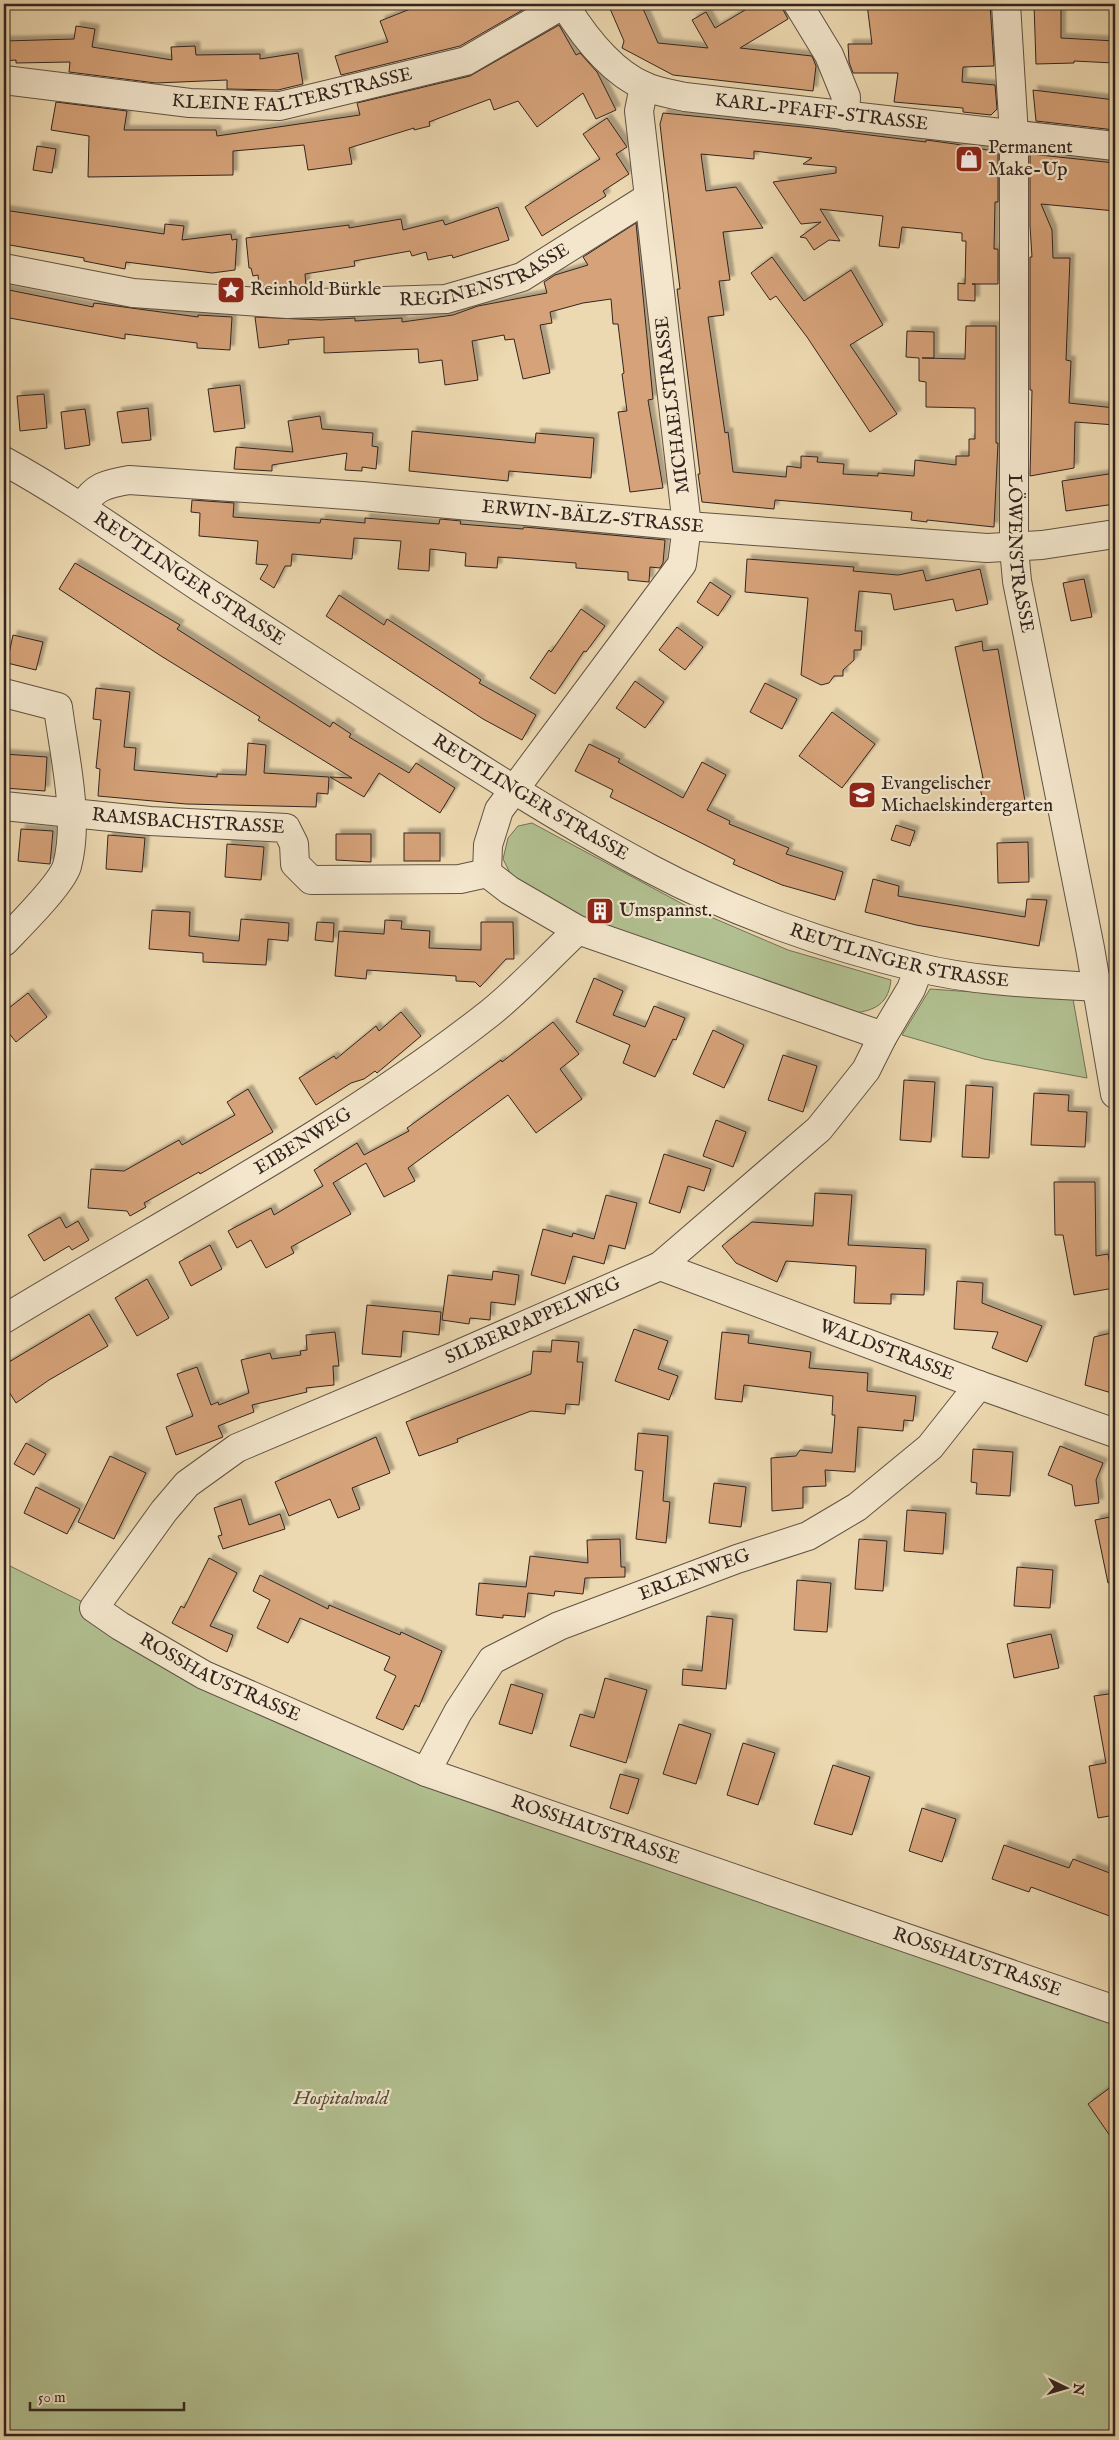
<svg xmlns="http://www.w3.org/2000/svg" width="1119" height="2440" font-family="'IM FELL English',serif">
	<defs>
		<filter id="shadow"><feDropShadow dx="4.5" dy="-4.5" stdDeviation="1" flood-color="#0004"/></filter>
	</defs>
	<rect width="100%" height="100%" fill="#edd9b1"/>
	<filter id="stains"><feTurbulence type="fractalNoise" baseFrequency=".004" numOctaves="4"/><feColorMatrix values="0 0 0 0 .2 0 0 0 0 .09 0 0 0 0 .02 0 0 0 .5 -.17"/></filter>
	<radialGradient id="worn" r=".72"><stop offset=".6" stop-color="#630" stop-opacity="0"/><stop offset="1" stop-color="#630" stop-opacity=".3"/></radialGradient>
	<g fill="#b2c091" stroke="#727258">
		<path d="M532,823L692,909L788,950L891,980C888,1008 870,1012 844,1014L598,926L512,877L503,859L508,838L518,826Z"/>
		<polygon points="930,989 1073,999 1087,1078 984,1059 902,1035"/>
		<polygon points="4,1563 426,1772 1115,2004 1115,2436 4,2436"/>
	</g>
	<g fill="#d6a279" stroke="#32251f" filter="url(#shadow)">
		<polygon points="423,4 533,4 460,46 341,75 335,56 388,42 380,21"/>
		<polygon points="608,4 641,4 658,43 708,48 692,20 706,12 715,28 755,4 780,4 788,19 740,48 812,56 816,66 813,91 673,75 622,48 624,41"/>
		<polygon points="867,4 990,4 994,66 963,67 962,82 995,85 997,109 991,115 963,112 963,108 894,102 898,73 853,73 849,62 848,44 872,44"/>
		<polygon points="1034,4 1061,4 1061,38 1115,41 1114,63 1074,61 1074,63 1036,64"/>
		<polygon points="559,25 576,55 580,53 597,72 616,110 596,119 583,93 537,127 518,101 494,110 490,99 429,122 430,126 414,130 414,128 349,148 352,164 308,170 304,145 233,151 233,175 88,177 89,136 51,130 56,102 127,111 124,130 216,130 217,136 360,115 357,103 470,76"/>
		<polygon points="76,26 95,29 92,47 172,60 171,47 195,46 196,55 260,54 260,59 298,53 303,84 278,90 227,89 227,80 156,83 69,72 70,62 16,63 16,60 4,61 4,41 74,39"/>
		<polygon points="1033,90 1115,100 1115,130 1036,121"/>
		<polygon points="663,113 813,128 926,142 926,140 955,144 998,152 998,202 995,202 994,249 998,249 998,284 972,284 975,284 975,301 958,300 958,283 965,284 966,241 962,241 962,233 902,227 899,248 879,246 883,216 820,209 840,241 829,240 814,250 806,238 800,237 821,222 801,224 773,182 836,173 836,167 803,164 812,158 754,151 754,159 701,154 706,191 736,187 763,228 723,232 730,280 719,281 724,315 708,317 725,433 728,432 733,472 786,477 787,466 801,468 801,456 818,457 817,462 844,464 843,474 878,476 878,473 914,476 915,460 956,465 956,456 969,456 969,439 975,439 975,408 926,407 926,382 919,381 919,358 906,357 907,331 934,332 934,358 922,358 965,359 966,326 996,326 996,443 998,443 994,527 927,520 927,522 911,520 912,512 823,504 775,500 774,509 702,502 698,474 700,474 677,289 680,289 663,151 660,124"/>
		<polygon points="607,118 627,147 616,154 629,174 603,191 606,196 542,236 525,207 600,159 583,134"/>
		<polygon points="37,146 56,149 52,173 33,170"/>
		<polygon points="1030,154 1115,163 1115,211 1041,204 1052,230 1053,258 1070,258 1066,360 1071,361 1069,403 1115,408 1115,425 1075,422 1074,468 1030,476 1032,390 1030,390 1030,257 1032,257 1030,226"/>
		<polygon points="498,207 509,240 453,258 452,255 428,260 426,252 412,256 410,251 354,261 355,266 305,274 306,287 294,288 259,286 258,275 253,276 251,268 249,268 246,238 349,225 349,228 401,219 403,230 443,220 445,225"/>
		<polygon points="4,210 164,234 165,224 184,226 182,240 231,234 232,240 237,239 235,270 212,273 126,262 125,269 84,261 84,258 4,244"/>
		<polygon points="636,223 653,399 648,400 663,488 630,492 618,412 627,411 622,374 624,373 618,324 613,324 611,299 583,303 550,312 552,323 540,325 550,373 523,379 514,339 505,340 504,335 472,341 478,380 445,385 442,360 419,363 418,349 324,353 324,337 288,340 289,344 259,348 255,317 321,320 355,318 355,321 402,318 402,322 453,315 478,306 547,293 544,282 555,275 588,265 583,257"/>
		<polygon points="772,257 804,301 851,270 883,325 850,345 897,414 870,432 807,337 776,296 770,300 751,273"/>
		<polygon points="4,289 93,307 94,303 198,317 198,315 232,317 230,350 197,348 197,343 125,334 125,339 4,317"/>
		<polygon points="240,385 245,428 214,432 208,389"/>
		<polygon points="44,394 47,428 20,431 17,396"/>
		<polygon points="148,408 151,440 122,443 117,412"/>
		<polygon points="85,409 90,445 65,449 61,412"/>
		<polygon points="320,416 322,429 373,433 372,446 378,447 376,469 362,467 362,471 345,470 347,453 272,465 272,471 234,469 236,447 293,452 288,421"/>
		<polygon points="412,431 535,443 536,433 594,438 591,478 509,471 508,481 409,471"/>
		<polygon points="1115,473 1115,504 1066,511 1062,481"/>
		<polygon points="192,500 234,503 233,517 320,523 321,519 365,523 365,518 439,524 440,519 461,521 460,524 523,529 524,527 665,540 663,563 660,568 650,567 649,582 628,580 628,572 576,568 576,563 498,557 497,568 465,566 466,553 430,549 429,571 398,569 401,541 354,538 352,559 292,554 291,566 285,566 274,588 260,579 268,565 256,564 258,541 199,536 200,513 191,512"/>
		<polygon points="747,559 854,567 853,571 898,575 923,570 926,581 980,569 988,604 956,611 953,599 894,610 891,594 859,591 855,631 862,631 861,650 854,650 854,660 843,670 843,676 834,676 829,683 821,685 801,675 808,598 745,592"/>
		<polygon points="75,563 180,625 177,629 330,727 333,722 351,734 349,737 409,773 416,763 455,788 440,813 379,773 364,797 330,777 352,778 258,720 260,717 161,656 59,589"/>
		<polygon points="1084,579 1092,617 1071,621 1063,583"/>
		<polygon points="710,582 731,596 718,616 697,602"/>
		<polygon points="339,595 384,625 387,619 481,680 479,683 536,715 522,740 483,719 326,616"/>
		<polygon points="581,609 605,626 586,652 584,651 555,694 530,678 549,650 551,652"/>
		<polygon points="677,627 703,647 685,670 659,650"/>
		<polygon points="13,635 43,642 36,670 7,663"/>
		<polygon points="982,641 983,651 998,649 1025,801 985,810 978,779 983,778 955,647"/>
		<polygon points="635,681 664,702 645,728 616,708"/>
		<polygon points="765,683 797,699 782,729 750,712"/>
		<polygon points="96,688 130,692 124,747 136,748 134,770 217,777 217,774 246,775 248,743 266,745 264,773 329,777 328,794 317,793 316,807 186,804 98,796 100,769 96,768 101,720 93,719"/>
		<polygon points="832,712 875,744 842,788 799,756"/>
		<polygon points="589,744 620,759 618,762 683,798 702,762 726,775 707,810 730,821 729,824 789,848 786,854 843,872 835,900 782,885 733,864 735,860 610,797 613,790 575,771"/>
		<polygon points="4,754 47,757 45,791 4,788"/>
		<polygon points="896,825 915,831 910,846 891,840"/>
		<polygon points="21,829 53,831 50,864 18,861"/>
		<rect x="404" y="833" width="36" height="28"/>
		<polygon points="336,834 371,834 371,862 336,860"/>
		<polygon points="108,835 145,838 142,872 106,869"/>
		<polygon points="1028,842 1029,882 998,883 997,843"/>
		<polygon points="227,844 264,847 261,880 225,877"/>
		<polygon points="873,879 899,886 898,896 1025,917 1027,899 1047,900 1039,946 916,925 865,912"/>
		<polygon points="152,910 190,912 189,936 239,941 241,919 289,923 288,941 268,939 266,965 203,962 203,953 149,949"/>
		<polygon points="385,920 402,921 401,929 430,931 429,948 481,950 481,922 513,922 514,959 506,959 480,987 475,982 456,981 456,976 367,970 366,979 335,976 339,931 384,934"/>
		<polygon points="317,922 334,923 333,942 315,940"/>
		<polygon points="594,978 623,991 613,1015 645,1027 654,1006 685,1018 676,1040 673,1039 655,1077 623,1063 630,1045 576,1022"/>
		<polygon points="28,993 47,1017 16,1042 4,1027 4,1012"/>
		<polygon points="401,1012 421,1036 377,1073 375,1071 364,1079 351,1083 316,1105 299,1078 334,1056 336,1059 376,1026 379,1031"/>
		<polygon points="553,1022 579,1054 560,1069 582,1099 536,1133 508,1095 408,1168 415,1181 384,1197 366,1163 333,1183 351,1214 291,1247 294,1253 266,1268 251,1240 237,1248 228,1231 271,1208 274,1215 323,1186 314,1170 357,1143 364,1155 409,1131 407,1128 501,1060 502,1062"/>
		<polygon points="713,1030 744,1045 724,1088 693,1074"/>
		<polygon points="783,1055 817,1066 803,1112 768,1100"/>
		<polygon points="904,1080 935,1082 931,1142 900,1140"/>
		<polygon points="966,1085 993,1087 989,1158 962,1157"/>
		<polygon points="248,1089 273,1132 200,1174 199,1172 144,1203 146,1207 130,1216 127,1211 88,1208 91,1169 124,1171 179,1140 182,1145 235,1115 227,1102"/>
		<polygon points="1034,1093 1069,1095 1068,1111 1087,1112 1085,1147 1031,1145"/>
		<polygon points="716,1120 746,1132 733,1167 703,1156"/>
		<polygon points="664,1154 711,1169 704,1191 688,1186 680,1213 649,1203"/>
		<polygon points="1054,1182 1095,1182 1096,1256 1108,1254 1114,1288 1074,1295 1063,1235 1055,1235"/>
		<polygon points="815,1193 852,1195 848,1245 926,1249 924,1295 891,1294 891,1304 854,1303 856,1266 786,1261 777,1282 736,1263 722,1246 752,1222 813,1226"/>
		<polygon points="606,1195 637,1203 625,1249 609,1245 604,1264 573,1256 565,1284 531,1275 543,1229 572,1237 573,1233 594,1239"/>
		<polygon points="60,1217 66,1228 78,1221 89,1240 72,1250 69,1246 44,1261 28,1235"/>
		<polygon points="210,1245 222,1269 191,1286 179,1262"/>
		<polygon points="493,1271 519,1275 515,1305 491,1302 490,1320 470,1318 469,1324 442,1320 448,1275 492,1280"/>
		<polygon points="147,1279 169,1318 137,1336 115,1298"/>
		<polygon points="957,1281 983,1283 982,1303 1042,1326 1027,1362 992,1348 998,1332 954,1329"/>
		<polygon points="367,1305 441,1312 439,1335 403,1331 401,1357 362,1354"/>
		<polygon points="89,1314 108,1346 49,1380 16,1403 4,1384 4,1365"/>
		<polygon points="634,1329 668,1341 658,1369 678,1376 669,1400 615,1381"/>
		<polygon points="335,1332 339,1366 333,1366 334,1385 306,1388 307,1392 252,1405 254,1412 218,1426 223,1437 176,1455 166,1427 193,1416 177,1374 197,1367 211,1405 218,1402 219,1405 249,1393 241,1360 270,1353 272,1359 301,1355 300,1351 307,1350 306,1335"/>
		<polygon points="722,1332 749,1335 748,1343 811,1352 809,1368 868,1373 867,1391 916,1396 913,1421 904,1420 903,1431 858,1427 855,1472 825,1470 826,1486 803,1487 803,1508 772,1511 771,1458 796,1456 800,1450 832,1453 835,1415 832,1415 833,1396 744,1385 742,1402 715,1399"/>
		<polygon points="1115,1332 1115,1394 1085,1385 1094,1337"/>
		<polygon points="552,1340 579,1342 577,1362 583,1362 579,1405 566,1404 565,1414 531,1411 457,1439 458,1442 419,1456 406,1422 531,1374 533,1351 551,1352"/>
		<polygon points="638,1433 668,1436 663,1501 670,1502 666,1543 636,1539 643,1471 635,1470"/>
		<polygon points="376,1437 390,1473 352,1488 360,1509 338,1518 330,1499 289,1516 275,1482"/>
		<polygon points="26,1443 46,1454 34,1475 14,1464"/>
		<polygon points="1060,1446 1103,1463 1096,1480 1099,1503 1075,1506 1072,1485 1048,1475"/>
		<polygon points="973,1449 1013,1452 1010,1496 976,1494 977,1483 971,1482"/>
		<polygon points="110,1456 146,1473 114,1539 78,1522"/>
		<polygon points="714,1483 746,1487 741,1527 709,1523"/>
		<polygon points="36,1487 80,1509 67,1534 24,1513"/>
		<polygon points="241,1499 249,1525 280,1514 285,1529 223,1549 218,1536 222,1535 214,1508"/>
		<polygon points="907,1510 946,1513 943,1554 904,1551"/>
		<polygon points="1115,1516 1115,1582 1108,1583 1095,1520"/>
		<polygon points="620,1539 621,1567 625,1567 625,1577 585,1578 583,1594 555,1591 554,1596 528,1593 525,1617 503,1615 503,1618 476,1615 479,1583 526,1587 530,1556 588,1563 587,1540"/>
		<polygon points="859,1539 887,1541 883,1591 855,1589"/>
		<polygon points="209,1558 237,1573 210,1626 233,1635 227,1652 172,1623 181,1606 184,1608"/>
		<polygon points="1017,1567 1053,1570 1050,1608 1014,1606"/>
		<polygon points="260,1575 328,1609 329,1605 400,1635 401,1632 442,1651 419,1707 415,1705 403,1730 376,1718 396,1676 384,1670 390,1657 300,1618 288,1643 257,1628 270,1600 253,1591"/>
		<polygon points="797,1580 831,1583 827,1632 794,1630"/>
		<polygon points="707,1616 733,1619 726,1689 682,1685 683,1669 702,1671"/>
		<polygon points="1051,1634 1059,1668 1014,1678 1007,1644"/>
		<polygon points="605,1678 647,1690 626,1763 570,1746 580,1714 594,1718"/>
		<polygon points="511,1684 543,1694 532,1734 499,1724"/>
		<polygon points="1115,1693 1115,1815 1098,1818 1089,1766 1106,1763 1094,1696"/>
		<polygon points="679,1724 711,1734 696,1784 663,1774"/>
		<polygon points="743,1743 775,1753 758,1805 727,1795"/>
		<polygon points="833,1765 870,1777 852,1835 814,1824"/>
		<polygon points="620,1774 639,1779 628,1814 610,1808"/>
		<polygon points="922,1808 956,1819 942,1862 909,1851"/>
		<polygon points="1004,1845 1069,1868 1073,1859 1115,1875 1115,1918 1031,1887 1029,1892 992,1879"/>
		<polygon points="1115,2084 1115,2143 1088,2104"/>
	</g>
	<g fill="none" stroke-linecap="round" stroke-linejoin="round">
		<defs>
			<g id="minor">
				<path id="s1" d="M564,4C583,35 610,71 644,86C657,92 672,94 685,97L1115,146"/>
				<polyline points="798,4 829,55 846,97 845,116"/>
				<path id="s2" d="M1006,4L1014,135V548L1017,581L1090,948L1115,1094"/>
				<path id="s3" d="M4,80L190,103L280,106L466,61L564,4"/>
				<path id="s4" d="M4,268L133,293L287,304L446,299L522,277L649,197"/>
				<path id="s5" d="M4,461C72,498 134,544 199,587C271,634 343,680 415,727C492,776 570,826 651,869C732,912 827,946 916,967C980,983 1049,984 1115,988"/>
				<path id="s6" d="M82,507C95,486 106,484 129,480L362,496L687,526L987,548L1042,545L1115,534"/>
				<path d="M4,693L58,707C64,755 80,818 67,866C61,885 19,926 4,942"/>
				<path id="s7" d="M4,806L150,821L286,828L294,844L295,864L311,880L460,879L487,873"/>
				<polyline points="487,873 488,845 499,810 682,564 687,526 639,111 644,86"/>
				<polyline points="487,873 509,890 578,930 883,1036"/>
				<path id="s8" d="M919,968L911,989L883,1036L866,1070L819,1129L660,1266L450,1358L237,1448L187,1484L164,1511L94,1608L120,1626L204,1675L426,1772L1115,2010"/>
				<path id="s9" d="M660,1266L979,1385L1115,1433"/>
				<path id="s10" d="M4,1319C167,1220 340,1131 490,1013C521,988 549,957 578,930"/>
				<path id="s11" d="M426,1772L458,1712L492,1660L559,1626L737,1559L808,1536L857,1507L930,1447L979,1385"/>
			</g>
		</defs>
		<use href="#minor" stroke="#615244" stroke-width="30"/>
		<use href="#minor" stroke="#f3e6cc" stroke-width="28"/>
	</g>
	<defs>
		<symbol id="shop-square" viewBox="-11 -11 22 22"><rect x="-9" y="-9" width="18" height="18" rx="4" fill="#8f2418" stroke="#f3e6cc"/><path d="M-5-2.5h2.3a2.7 3.5 0 0 1 5.4 0H5L5.5 6h-11ZM-1.5-2.5h3a1.5 2.3 0 0 0-3 0Z" fill="#fff"/></symbol>
		<symbol id="sight-square" viewBox="-11 -11 22 22"><rect x="-9" y="-9" width="18" height="18" rx="4" fill="#8f2418" stroke="#f3e6cc"/><path d="M0-6L1.8-2.2L6-1.7L2.9 1.2L3.7 5.4L0 3.3L-3.7 5.4L-2.9 1.2L-6-1.7L-1.8-2.2Z" fill="#fff"/></symbol>
		<symbol id="school-square" viewBox="-11 -11 22 22"><rect x="-9" y="-9" width="18" height="18" rx="4" fill="#8f2418" stroke="#f3e6cc"/><path d="M0-5L7-2L0 1L-7-2ZM-4 1L0 2.5L4 1V4Q0 6-4 4Z" fill="#fff"/></symbol>
		<symbol id="building-square" viewBox="-11 -11 22 22"><rect x="-9" y="-9" width="18" height="18" rx="4" fill="#8f2418" stroke="#f3e6cc"/><path d="M-4-6H4V6H1V3H-1V6H-4ZM-2.5-4.3h1.7v1.8h-1.7ZM.8-4.3h1.7v1.8H.8ZM-2.5-1h1.7V.8h-1.7ZM.8-1h1.7V.8H.8Z" fill="#fff"/></symbol>
	</defs>
	<g fill-rule="evenodd">
		<use href="#shop-square" x="953" y="143" width="32" height="32"/>
		<use href="#sight-square" x="215" y="274" width="32" height="32"/>
		<use href="#school-square" x="846" y="779" width="32" height="32"/>
		<use href="#building-square" x="584" y="895" width="32" height="32"/>
	</g>
	<g text-anchor="middle" dominant-baseline="central" stroke-width="4.5" stroke-linejoin="round" paint-order="stroke">
		<g font-size="19" fill="#32251f" stroke="#f3e6cc">
			<text stroke="none"><textPath href="#s3" startOffset="291">KLEINE FALTERSTRASSE</textPath></text>
			<text stroke="none"><textPath href="#s1" startOffset="296">KARL-PFAFF-STRASSE</textPath></text>
			<text stroke="none"><textPath href="#s4" startOffset="488">REGINENSTRASSE</textPath></text>
			<text transform="translate(673 405) rotate(-97)">MICHAELSTRASSE</text>
			<text stroke="none"><textPath href="#s6" startOffset="522">ERWIN-BÄLZ-STRASSE</textPath></text>
			<text stroke="none"><textPath href="#s2" startOffset="550">LÖWENSTRASSE</textPath></text>
			<text stroke="none"><textPath href="#s5" startOffset="220">REUTLINGER STRASSE</textPath></text>
			<text stroke="none"><textPath href="#s5" startOffset="625">REUTLINGER STRASSE</textPath></text>
			<text stroke="none"><textPath href="#s7" startOffset="185">RAMSBACHSTRASSE</textPath></text>
			<text stroke="none"><textPath href="#s5" startOffset="1030">REUTLINGER STRASSE</textPath></text>
			<text stroke="none"><textPath href="#s10" startOffset="348">EIBENWEG</textPath></text>
			<text transform="translate(533 1321) rotate(-24)">SILBERPAPPELWEG</text>
			<text stroke="none"><textPath href="#s9" startOffset="242">WALDSTRASSE</textPath></text>
			<text stroke="none"><textPath href="#s11" startOffset="350">ERLENWEG</textPath></text>
			<text stroke="none"><textPath href="#s8" startOffset="1222">ROSSHAUSTRASSE</textPath></text>
			<text stroke="none"><textPath href="#s8" startOffset="1628">ROSSHAUSTRASSE</textPath></text>
			<text stroke="none"><textPath href="#s8" startOffset="2032">ROSSHAUSTRASSE</textPath></text>
		</g>
		<g font-size="19" fill="#32251f" stroke="#f3e6cc" text-anchor="start">
			<text x="988" y="148">Permanent<tspan x="988" dy="22">Make-Up</tspan></text>
			<text x="250" y="290">Reinhold Bürkle</text>
			<text x="881" y="784">Evangelischer<tspan x="881" dy="22">Michaelskindergarten</tspan></text>
			<text x="619" y="911">Umspannst.</text>
		</g>
		<g font-size="19" font-style="italic" fill="#524c3c" stroke="#f3e6cc">
			<text x="341" y="2099">Hospitalwald</text>
		</g>
	</g>
	<rect width="1119" height="2440" fill="none" stroke="#edd9b1" stroke-width="20"/>
	<rect x="5" y="5" width="1109" height="2430" fill="none" stroke="#32251f" stroke-width="2.5"/>
	<rect x="10" y="10" width="1099" height="2420" fill="none" stroke="#32251f"/>
	<g transform="translate(1066 2388) rotate(95)" stroke="#f3e6cc" stroke-width="4" paint-order="stroke">
	<path d="M0-4L9 19L0 12L-9 19Z" fill="#32251f"/>
	<text y="-8" font-size="14" font-weight="bold" text-anchor="middle" fill="#32251f">N</text>
	</g>
	<path d="M30 2402v8h154v-8" fill="none" stroke="#32251f" stroke-width="2.5"/>
	<text x="38" y="2402" font-size="15" fill="#32251f" stroke="#f3e6cc" stroke-width="4" paint-order="stroke">50 m</text>
	<rect width="100%" height="100%" filter="url(#stains)"/>
	<rect width="100%" height="100%" fill="url(#worn)"/>
</svg>
